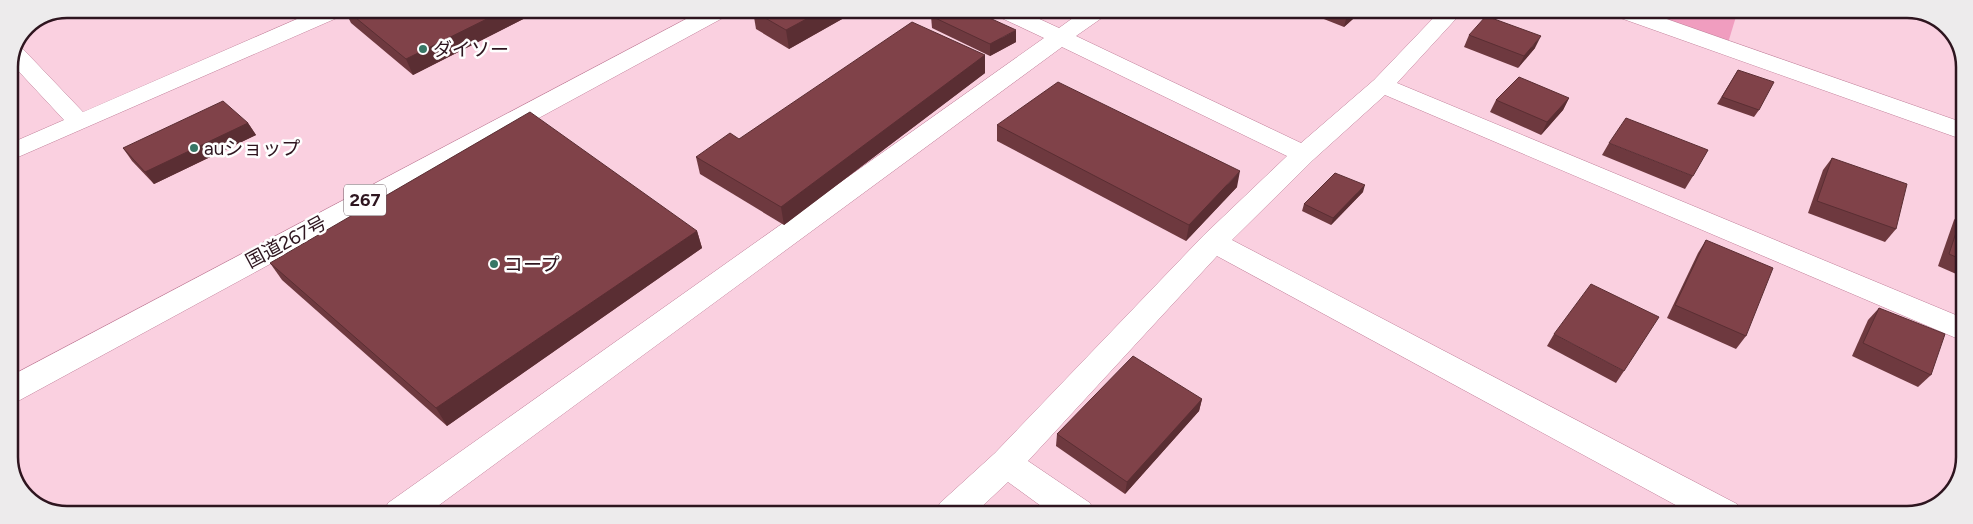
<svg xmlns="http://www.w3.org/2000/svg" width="1973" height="524" font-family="Figtree,'Noto Sans JP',sans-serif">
	<rect width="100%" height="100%" fill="#fad0e0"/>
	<polygon fill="#f09dbf" points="1640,10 1738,10 1728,43"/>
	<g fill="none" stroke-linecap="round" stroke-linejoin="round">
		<defs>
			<g id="minor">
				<polygon points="320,9 349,9 346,14 9,161 9,144 64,120 10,62 17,47 22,48 83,112"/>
				<polygon points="992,10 1020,10 1059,28 1084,10 1109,10 1106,15 1076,36 1301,143 1374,80 1441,10 1464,10 1397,83 1963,318 1963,341 1385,95 1313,160 1232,240 1737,504 1742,515 1694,515 1217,256 1028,461 1090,503 1095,514 1052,514 1008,482 974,514 935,514 940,503 995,453 1204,235 1287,156 1062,47 427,514 383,514 388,503 1044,38 995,15"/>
				<polygon points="1610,10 1641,10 1964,123 1964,140 1612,15"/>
			</g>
			<polygon id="highway" points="705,9 732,9 730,14 20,400 9,403 9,377"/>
		</defs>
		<use href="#minor" stroke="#c07f99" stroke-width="1"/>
		<use href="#highway" stroke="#c07f99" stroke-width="1"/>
		<use href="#minor" fill="#fff" fill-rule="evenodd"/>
		<use href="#highway" fill="#fff" fill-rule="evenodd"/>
	</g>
	<g fill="#6e393f">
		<polygon points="344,9 543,9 413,75 351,23"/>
		<polygon points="755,9 858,10 789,49 756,29 753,11"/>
		<polygon points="1164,10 1190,10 1179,17"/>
		<polygon points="1301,10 1363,10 1344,27"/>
		<polygon points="931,16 1016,42 990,56 932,28"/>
		<polygon points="1469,35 1535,48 1518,68 1464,47"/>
		<polygon points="985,55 985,73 784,225 700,174 696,157 739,139"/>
		<polygon points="1738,70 1759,110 1754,117 1717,104"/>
		<polygon points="1569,98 1563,110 1541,135 1490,112 1496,100"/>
		<polygon points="248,123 256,135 154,184 132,161 123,148"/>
		<polygon points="997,125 1237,187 1186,241 997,141"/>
		<polygon points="1609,143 1693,176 1685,189 1602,155"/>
		<polygon points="1832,158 1896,229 1885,242 1808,213 1823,170"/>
		<polygon points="1363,192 1331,225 1302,211 1304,204"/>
		<polygon points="1963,208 1963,277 1938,266 1954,220"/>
		<polygon points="697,231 702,248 447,426 282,280 270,263"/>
		<polygon points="1706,240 1746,336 1736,349 1667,318 1698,253"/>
		<polygon points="1879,308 1931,375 1918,387 1852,356 1868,320"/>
		<polygon points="1554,334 1624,371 1616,383 1547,346"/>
		<polygon points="1202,399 1199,411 1125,494 1056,446 1057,434"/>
	</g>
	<g fill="#5a2e33">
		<polygon points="507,9 543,9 413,75 406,59"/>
		<polygon points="823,10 858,10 789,49 786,30"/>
		<polygon points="1181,10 1190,10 1179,17 1180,11"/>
		<polygon points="1353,10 1363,10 1344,27 1347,15"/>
		<polygon points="1016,30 1016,42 990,56 990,44"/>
		<polygon points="1541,36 1535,48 1518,68 1524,56"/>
		<polygon points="985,55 985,73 784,225 781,207"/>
		<polygon points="1569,98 1563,110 1541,135 1547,122"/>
		<polygon points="248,123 256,135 154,184 145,172"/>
		<polygon points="1240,171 1237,187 1186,241 1189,225"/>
		<polygon points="1365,185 1363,192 1331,225 1333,218"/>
		<polygon points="697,231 702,248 447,426 436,408"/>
		<polygon points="1202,399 1199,411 1125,494 1127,482"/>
	</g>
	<g fill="#804249" stroke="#5a2e33">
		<polygon points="345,9 507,9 406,59"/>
		<polygon points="755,9 823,10 786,30 753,11"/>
		<polygon points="941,10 972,10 1016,30 990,44 931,16"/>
		<polygon points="1335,10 1353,10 1347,15"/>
		<polygon points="1486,16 1541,36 1524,56 1469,35"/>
		<polygon points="912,22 985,55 781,207 696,157 730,133 739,139"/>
		<polygon points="1738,70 1774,82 1759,110 1722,97"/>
		<polygon points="1519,77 1569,98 1547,122 1496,100"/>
		<polygon points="1058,82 1240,171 1189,225 997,125"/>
		<polygon points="223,101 248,123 145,172 123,148"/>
		<polygon points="530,112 697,231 436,408 270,263"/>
		<polygon points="1626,118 1708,150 1693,176 1609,143"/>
		<polygon points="1832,158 1907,184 1896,229 1817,201"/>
		<polygon points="1335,173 1365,185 1333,218 1304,204"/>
		<polygon points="1963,211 1963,260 1949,254"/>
		<polygon points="1706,240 1773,268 1746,336 1675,305"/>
		<polygon points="1591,284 1659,317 1624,371 1554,334"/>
		<polygon points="1879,308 1945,334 1931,375 1863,343"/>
		<polygon points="1133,356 1202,399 1127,482 1057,434"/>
		<polygon points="990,510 996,514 986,514"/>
	</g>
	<g fill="#377766" stroke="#fefefe" stroke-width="2">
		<circle cx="423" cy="49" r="5"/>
		<circle cx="194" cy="148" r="5"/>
		<circle cx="494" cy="264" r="5"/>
	</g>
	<g text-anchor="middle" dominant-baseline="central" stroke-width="5" stroke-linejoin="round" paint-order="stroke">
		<rect fill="#fefefe" stroke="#6c5b62" stroke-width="1" x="344" y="184.5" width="42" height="31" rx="4"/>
		<g font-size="18" font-weight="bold" fill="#2e151f">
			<text x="365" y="200">267</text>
		</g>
		<g font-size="19" fill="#2e151f" stroke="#fefefe" text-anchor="start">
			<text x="433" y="49">ダイソー</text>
			<text x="204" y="148">auショップ</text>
			<text x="504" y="264">コープ</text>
		</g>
		<g font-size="19" fill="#2e151f" stroke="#fefefe">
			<text transform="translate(286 242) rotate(-28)">国道267号</text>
		</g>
	</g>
	<path d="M0 0H1973V524H0ZM67 18H1907A49 49 0 0 1 1956 67V457A49 49 0 0 1 1907 506H67A49 49 0 0 1 18 457V67A49 49 0 0 1 67 18Z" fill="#edebec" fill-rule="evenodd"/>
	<path fill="none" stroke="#2e151f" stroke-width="2.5" d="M67 18H1907A49 49 0 0 1 1956 67V457A49 49 0 0 1 1907 506H67A49 49 0 0 1 18 457V67A49 49 0 0 1 67 18Z"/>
</svg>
